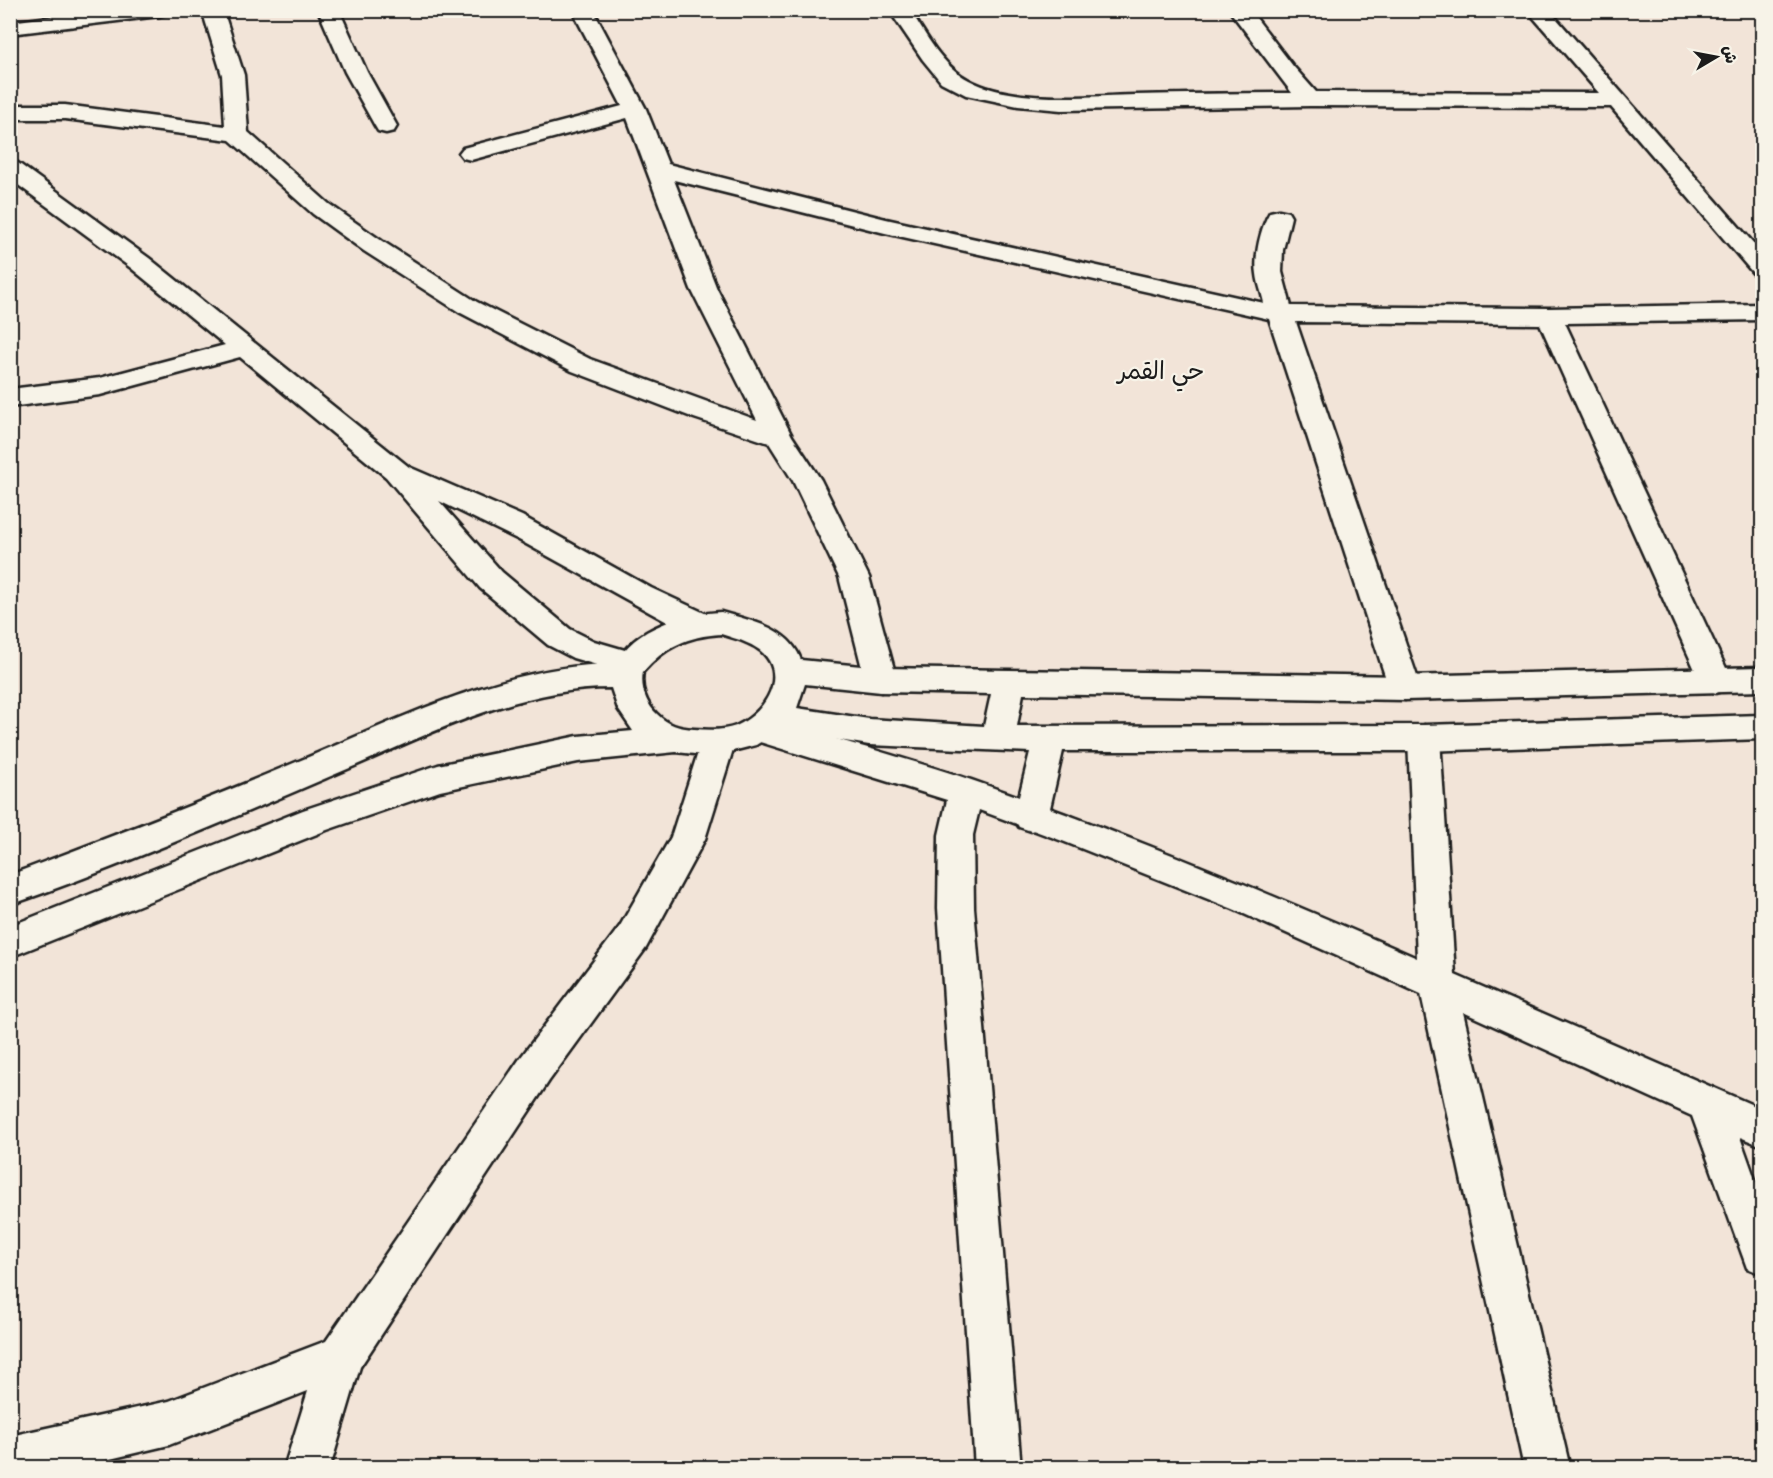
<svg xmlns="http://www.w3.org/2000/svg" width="1773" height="1478" font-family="Mynerve,'Playpen Sans Arabic',sans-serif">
	<rect width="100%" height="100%" fill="#f2e4d8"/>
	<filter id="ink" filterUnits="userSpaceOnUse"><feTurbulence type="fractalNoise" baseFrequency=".0167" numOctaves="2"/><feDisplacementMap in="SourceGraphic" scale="12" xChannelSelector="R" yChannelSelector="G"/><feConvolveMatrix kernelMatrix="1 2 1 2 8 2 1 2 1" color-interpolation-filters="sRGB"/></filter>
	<g filter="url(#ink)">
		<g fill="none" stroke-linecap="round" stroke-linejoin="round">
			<defs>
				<g id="minor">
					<polygon points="103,10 169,10 166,14 159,16 10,34 10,22"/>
					<path d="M202,10H223L244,75L248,132L329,204L382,241L477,302L590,359L757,420L691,289L627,118L471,160L463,158L459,153L463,148L622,106L572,10H593L646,109L668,164L886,219L1264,303C1262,293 1258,284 1257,274C1254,257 1261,226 1270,212L1279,210L1288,212L1291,217L1283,250L1282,272L1291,306L1549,308L1762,304V320L1565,323L1732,681L1727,689L1716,693L1705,689L1700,681L1540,324L1296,322L1421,688L1416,696L1405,700L1394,696L1389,688L1269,319L885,233L674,180L717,289L792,436L821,480L869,577L897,680L892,688L881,692L870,688L865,680L839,577L793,481L769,443L694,418L572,371L459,312L364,251L313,214L230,140L65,119H10V105H65L225,126L222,75Z"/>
					<polygon points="318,10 339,10 367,72 397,126 394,131 386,133 378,131 375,126 345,72"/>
					<path d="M889,10H910C926,35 942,66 969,80C1014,104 1086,96 1136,95C1188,94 1240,93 1292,93L1229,10H1250L1293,66L1316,92L1599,93L1527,10H1549L1762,253V275L1753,273L1611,107L1310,106L1061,110L1018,106L966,95L941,82L923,60Z"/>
					<polygon points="10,161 18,163 149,258 409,467 522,516 651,588 711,616 716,624 711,632 700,635 669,623 519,540 439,501 502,572 570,629 594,641 642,655 647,663 642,671 631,675 573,658 548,645 480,588 386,477 240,357 100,395 10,407 10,389 100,378 225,345 131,268 10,179"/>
					<path d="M759,716C833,739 908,758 980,783C1129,835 1273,895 1417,958L1408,738L1412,729L1424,725L1436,729L1440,738L1455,975L1762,1109V1146L1740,1137L1762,1199V1274L1747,1268L1692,1116L1463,1012L1570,1468H1524L1421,994L1233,909L1065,842L979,810L973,835L974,908L1021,1468H975L938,908L939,835L947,800L747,738L743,729L747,720Z"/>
					<polygon points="718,730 730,734 735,743 705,839 646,948 549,1081 360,1367 330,1468 284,1468 308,1391 169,1445 72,1468 10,1468 10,1436 169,1401 326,1341 521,1057 620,926 671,837 701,743 706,734"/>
				</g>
				<path id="tertiary" d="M721,612C751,621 789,627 801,660L881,668L1405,676L1762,667V691L1405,700L1023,694L1017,726L1424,725L1762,715V739L1424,751H1063L1048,817L1043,827L1031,831L1019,827L1014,817L1030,752L869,745L779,730L756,745L713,756L676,752L578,762L440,791L327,830L10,957V926L303,810L438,765L578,736L633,731L618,709L611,688C512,688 420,739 331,776C226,821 119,867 10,905V875C102,840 192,806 282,768C385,726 502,664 615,664C635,627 682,614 721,612ZM721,634C729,637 739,639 747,643C793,662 772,710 736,726C722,731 708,730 694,729C679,728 668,725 657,714C646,704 640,687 643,672C664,647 688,636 721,634ZM805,684L881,692L991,694L984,726L869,719L797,708Z"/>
			</defs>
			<use href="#minor" stroke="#1c1c1c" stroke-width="5"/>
			<use href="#tertiary" stroke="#1c1c1c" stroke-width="5"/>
			<use href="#minor" fill="#f7f3e8" fill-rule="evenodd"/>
			<use href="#tertiary" fill="#f7f3e8" fill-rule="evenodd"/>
		</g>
	</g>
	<g text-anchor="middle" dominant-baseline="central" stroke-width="4.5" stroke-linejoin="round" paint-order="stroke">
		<g font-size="24" fill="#1c1c1c" stroke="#f7f3e8">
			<text x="1161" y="372">حي القمر</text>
		</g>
	</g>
	<rect width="1773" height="1478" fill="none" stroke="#f7f3e8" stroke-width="36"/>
	<rect x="18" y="18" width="1737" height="1442" fill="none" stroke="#1c1c1c" stroke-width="2" filter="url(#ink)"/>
	<g transform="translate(1716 57) rotate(80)" stroke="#f7f3e8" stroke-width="4.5" paint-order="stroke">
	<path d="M0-4.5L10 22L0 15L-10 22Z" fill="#1c1c1c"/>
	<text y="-9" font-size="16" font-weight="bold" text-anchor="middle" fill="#1c1c1c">ش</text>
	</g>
</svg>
